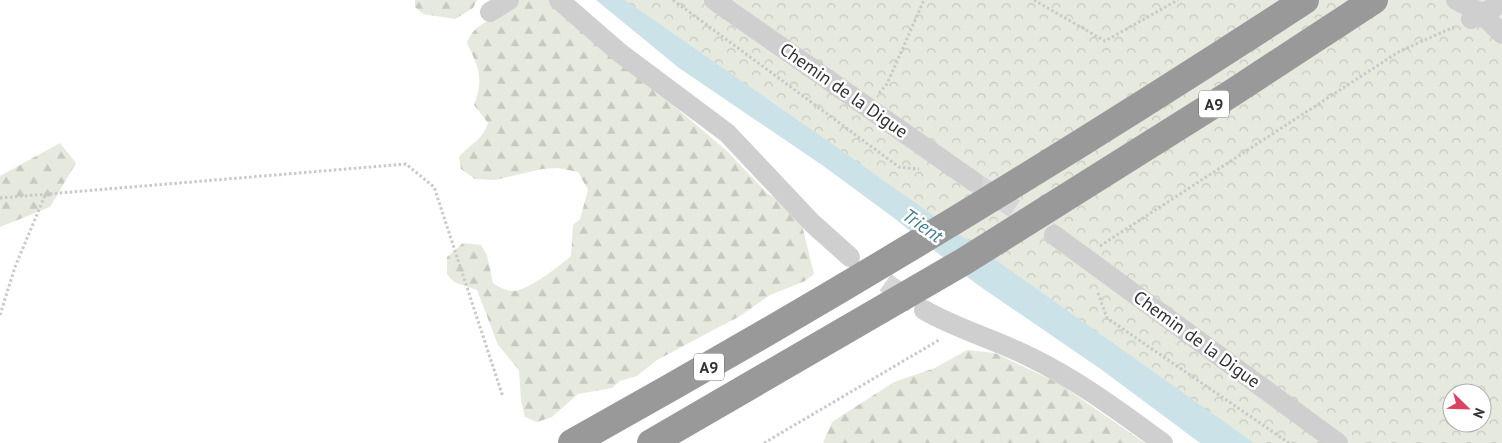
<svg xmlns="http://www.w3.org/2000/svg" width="1502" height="443" font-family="'PT Sans',sans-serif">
	<defs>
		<pattern id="forest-firs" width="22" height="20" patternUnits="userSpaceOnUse" patternTransform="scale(1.25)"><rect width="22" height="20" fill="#e6eade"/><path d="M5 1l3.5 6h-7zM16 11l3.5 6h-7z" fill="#c6c9bf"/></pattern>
		<pattern id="park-crowns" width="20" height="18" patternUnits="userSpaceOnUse" patternTransform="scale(1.25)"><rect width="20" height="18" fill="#e6eade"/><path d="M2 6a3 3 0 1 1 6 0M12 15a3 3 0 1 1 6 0" fill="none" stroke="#c6c9bf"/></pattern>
	</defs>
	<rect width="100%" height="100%" fill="#fff"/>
	<g fill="url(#forest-firs)">
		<polygon points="415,0 477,0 473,8 455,19 423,14 415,7"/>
		<path d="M519,0H549L727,151L767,193L780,201L801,221L814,274L805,281L770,295L740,316L657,360L637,376L620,381L612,388L578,394L552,417L537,422L525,417L521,401L519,370L498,345L477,290L454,282L447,274V257L463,243L481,245L487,255L493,283C499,287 506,291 514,291C527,291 561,265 571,256L573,225L580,219L588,190L578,172L558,168L542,169L495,180L475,179L461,169L459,157C472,142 482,141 488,123L474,105C484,78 479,68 467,43C477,14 511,21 519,0Z"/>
		<polygon points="60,143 76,163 50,207 0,227 0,176"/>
		<polygon points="967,350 995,353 1058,383 1145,443 823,443 832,422 894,382 935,368"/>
	</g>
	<path fill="url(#park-crowns)" fill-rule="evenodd" d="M618,0H1502V443H1224ZM1452,393H1482V423H1452Z"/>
	<polygon fill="#cce2e9" points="596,0 625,0 828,141 1254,443 1200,443 1102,370 975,283 894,218 822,165 679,68"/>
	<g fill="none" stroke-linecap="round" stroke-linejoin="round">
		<g stroke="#d6d6d6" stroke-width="20" stroke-dasharray="20 10" stroke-linecap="butt">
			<polyline points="973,181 1054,235"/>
			<polyline points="861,265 914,303"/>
		</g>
		<g stroke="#c9c9c9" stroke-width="3" stroke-dasharray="2.5 2.5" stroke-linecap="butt">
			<polyline points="673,0 899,167 919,169"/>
			<polyline points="1034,0 1105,41 1178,0"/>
			<polyline points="879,93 887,84 924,0"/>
			<polyline points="0,198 406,164 434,187 503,397"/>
			<polyline points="1100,246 1400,51 1454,27"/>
			<polyline points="1098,293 1107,318 1289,443"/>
			<polyline points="0,315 15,267 46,193"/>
			<polyline points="764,443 939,340"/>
		</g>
		<g stroke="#cfcfcf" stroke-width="20">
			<polyline points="559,0 620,53 727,133 812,223 850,257"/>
			<polyline points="714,0 973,181"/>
			<polyline points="1456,0 1481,13 1502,34"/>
			<polyline points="490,12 509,0"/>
			<polyline points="1471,19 1502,3"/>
			<polyline points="1054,235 1338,443"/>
			<path d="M924,310C959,330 997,340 1032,358C1079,381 1120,412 1163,443"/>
		</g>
		<g stroke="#999" stroke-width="28">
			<path d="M572,443C822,304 1066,156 1305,0"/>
			<polyline points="651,443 963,262 1232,93 1374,0"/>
		</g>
	</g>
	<g text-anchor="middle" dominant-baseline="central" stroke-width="5" stroke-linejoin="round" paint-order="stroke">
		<g fill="#fff" stroke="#707070" stroke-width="1">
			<rect x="1199" y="90.5" width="30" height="27" rx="4"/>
			<rect x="694" y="353.5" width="30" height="27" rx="4"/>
		</g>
		<g font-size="16" font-weight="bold" fill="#323232">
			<text x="1214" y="104">A9</text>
			<text x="709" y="367">A9</text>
		</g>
		<g font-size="18" fill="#323232" stroke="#fff">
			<text transform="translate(844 90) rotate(35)">Chemin de la Digue</text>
			<text transform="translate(1197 339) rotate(36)">Chemin de la Digue</text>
		</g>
		<g font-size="19" font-style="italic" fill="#447c90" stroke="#fff">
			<text transform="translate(923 225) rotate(35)">Trient</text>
		</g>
	</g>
	<g transform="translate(1467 408) rotate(113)"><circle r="24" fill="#ffffff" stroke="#adadad"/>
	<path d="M0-4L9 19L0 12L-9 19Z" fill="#db4260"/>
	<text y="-8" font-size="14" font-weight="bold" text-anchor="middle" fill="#323232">N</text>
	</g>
</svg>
